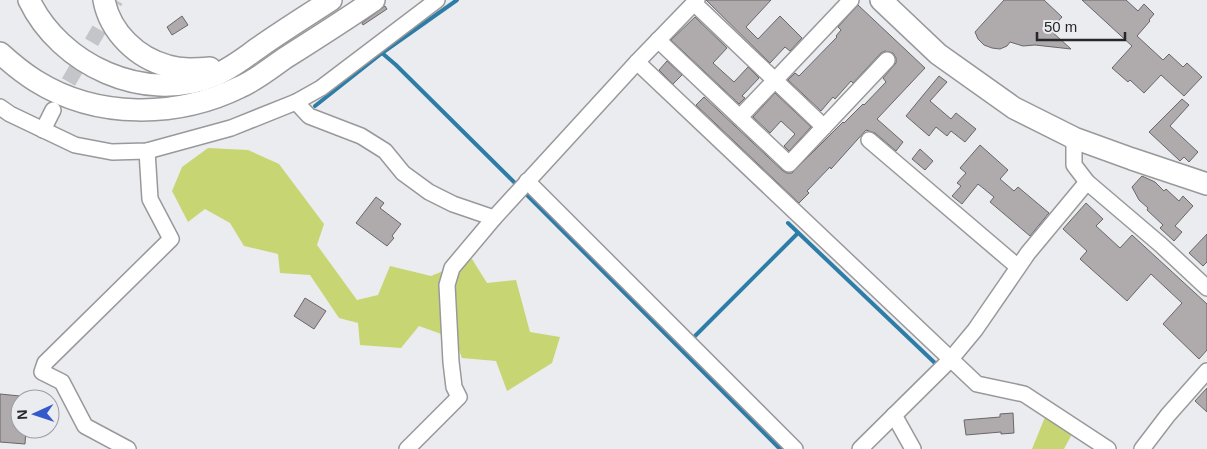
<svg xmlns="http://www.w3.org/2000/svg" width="1207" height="449" font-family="Arial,sans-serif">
	<rect width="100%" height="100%" fill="#ebecf0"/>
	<g fill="#c7d572">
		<polygon points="208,148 248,150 279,164 324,224 317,245 357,300 378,295 390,266 431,276 472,259 487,283 516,280 530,332 560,337 552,363 507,391 496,361 462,358 455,339 419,326 401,348 360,345 358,323 339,318 310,275 280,273 278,254 244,246 230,223 205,209 188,222 172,191 182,167"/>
		<polygon points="1045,417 1073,432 1064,449 1032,449"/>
	</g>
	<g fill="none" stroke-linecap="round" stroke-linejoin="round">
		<g stroke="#2d7da6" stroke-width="4">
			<polyline points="382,53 396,65 519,187"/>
			<polyline points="315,106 382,53 457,0"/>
			<polyline points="524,192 780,449"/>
			<polyline points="788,223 936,364"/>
			<polyline points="690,341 798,233"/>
		</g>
	</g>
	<g fill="#afabad" stroke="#6b6768">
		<polygon points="706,0 771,0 746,27 758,39 780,16 802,38 790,51 785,47 770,63"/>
		<polygon points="1004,0 1044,0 1062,17 1050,30 1071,49 1035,45 1023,46 1010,42 1007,46 1000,49 992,48 984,45 978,39 975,32"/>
		<polygon points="1082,0 1126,0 1138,11 1144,4 1154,14 1149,20 1150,21 1137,36 1163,60 1169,54 1183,67 1187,63 1202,77 1184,96 1161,75 1144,93 1130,80 1128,82 1112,68 1132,46"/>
		<polygon points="858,5 925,68 877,119 903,142 896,151 875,133 866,130 831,169 830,167 807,191 809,193 799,203 696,105 704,97 783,171 787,173 792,173 843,122 844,123 863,104 864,105 886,82 883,78 896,63 896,58 893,53 885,51 881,53 853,83 851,81 835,99 833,97 821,111 788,80 795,73 799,76 837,37 836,36 841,30 838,27"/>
		<polygon points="385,6 387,9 363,25 362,23"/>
		<polygon points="182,16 188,25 172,35 167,27"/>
		<polygon points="695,17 727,48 713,63 734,82 748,67 759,78 742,96 745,98 739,104 671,40"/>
		<polygon points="667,61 682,75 673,84 659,70"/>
		<polygon points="939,76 947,82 930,101 951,119 956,113 976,129 965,142 951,131 947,136 936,127 929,136 906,116"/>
		<polygon points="775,93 811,127 789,151 784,146 795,134 781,121 770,133 753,117"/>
		<polygon points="1182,99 1189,105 1170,126 1198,152 1189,162 1184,157 1180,161 1149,132"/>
		<polygon points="980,145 1008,170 1000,179 1014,191 1018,187 1049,213 1030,236 990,202 994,197 978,184 962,204 952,196 961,186 957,183 966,173 960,168"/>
		<polygon points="920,149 933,161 925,170 912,159"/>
		<polygon points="1142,176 1155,182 1164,191 1166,189 1179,201 1183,196 1193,206 1175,226 1182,232 1174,241 1160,228 1163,225 1147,210 1148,208 1139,200 1132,187"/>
		<polygon points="376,197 384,203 380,208 401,224 392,236 394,238 387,246 356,223"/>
		<polygon points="1086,203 1103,219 1096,226 1120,248 1132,235 1207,304 1207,350 1199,359 1163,324 1182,303 1151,274 1127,301 1080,259 1087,251 1063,229"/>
		<polygon points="1207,234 1207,262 1203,266 1189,253"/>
		<polygon points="305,298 326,311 314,329 294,316"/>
		<polygon points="1207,388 1207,412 1195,401"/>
		<polygon points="0,394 20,396 20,429 26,429 25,444 0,442"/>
		<polygon points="1013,413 1014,433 1001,434 1001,432 966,435 964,420 1000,417 1000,414"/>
	</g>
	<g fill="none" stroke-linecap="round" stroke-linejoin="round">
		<polyline stroke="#c4c5c8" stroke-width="15" stroke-dasharray="15 8" stroke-linecap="butt" points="57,102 116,0"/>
		<defs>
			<g id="minor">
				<polyline points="694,3 824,127"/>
				<polyline points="658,40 789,164 887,60"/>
				<polyline points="637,62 977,384 1024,394 1108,449"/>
				<polyline points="296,102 309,116 361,136 385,151 403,173 429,192 453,204 494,218 637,62 697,0"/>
				<polyline points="0,107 10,114 75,145 112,152 147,151 231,128 296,102 321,88 437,0"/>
				<polyline points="740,117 851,0"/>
				<polyline points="43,130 53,110"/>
				<polyline points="1074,138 1074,165 1087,182 1161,245 1207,288"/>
				<polyline points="869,140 1018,267"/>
				<polyline points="527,181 795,449"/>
				<polyline points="894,415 913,449"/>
				<polyline points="128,449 85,426 62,382 42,372 45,363 171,239 150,199 147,151"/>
				<polyline points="407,449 459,397 454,387 451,362 447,285 452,268 494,218"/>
				<polyline points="860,449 950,360 975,330 1028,253 1087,182"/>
				<polyline points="1142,449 1168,415 1207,371"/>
			</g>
			<g id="highway">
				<path d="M29,0C60,65 144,104 213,76C231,69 245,57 261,46C284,30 308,15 331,0"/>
				<path d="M104,0C110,32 137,58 168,66C182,70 196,69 210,68"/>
				<polyline points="881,0 938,54 1014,108 1074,138 1132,159 1207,184"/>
				<path d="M0,53C11,63 23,73 36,81C97,119 177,118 240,87C256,80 271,68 285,58C315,39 345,20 374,0"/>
			</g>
		</defs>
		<use href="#minor" stroke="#99999c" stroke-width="18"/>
		<use href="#highway" stroke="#99999c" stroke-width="24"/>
		<use href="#minor" stroke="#fff" stroke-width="15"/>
		<use href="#highway" stroke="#fff" stroke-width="21"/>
	</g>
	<g transform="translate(35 414) rotate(267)"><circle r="24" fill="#ebecf0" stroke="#9d9da0"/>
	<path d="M0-4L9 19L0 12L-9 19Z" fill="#3459ca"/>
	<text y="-8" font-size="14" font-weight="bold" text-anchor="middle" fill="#272729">N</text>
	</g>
	<path d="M1037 32v8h88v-8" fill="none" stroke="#272729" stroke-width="2.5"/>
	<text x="1044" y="32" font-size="15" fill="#272729" stroke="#ebecf0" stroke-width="4" paint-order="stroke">50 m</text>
</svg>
